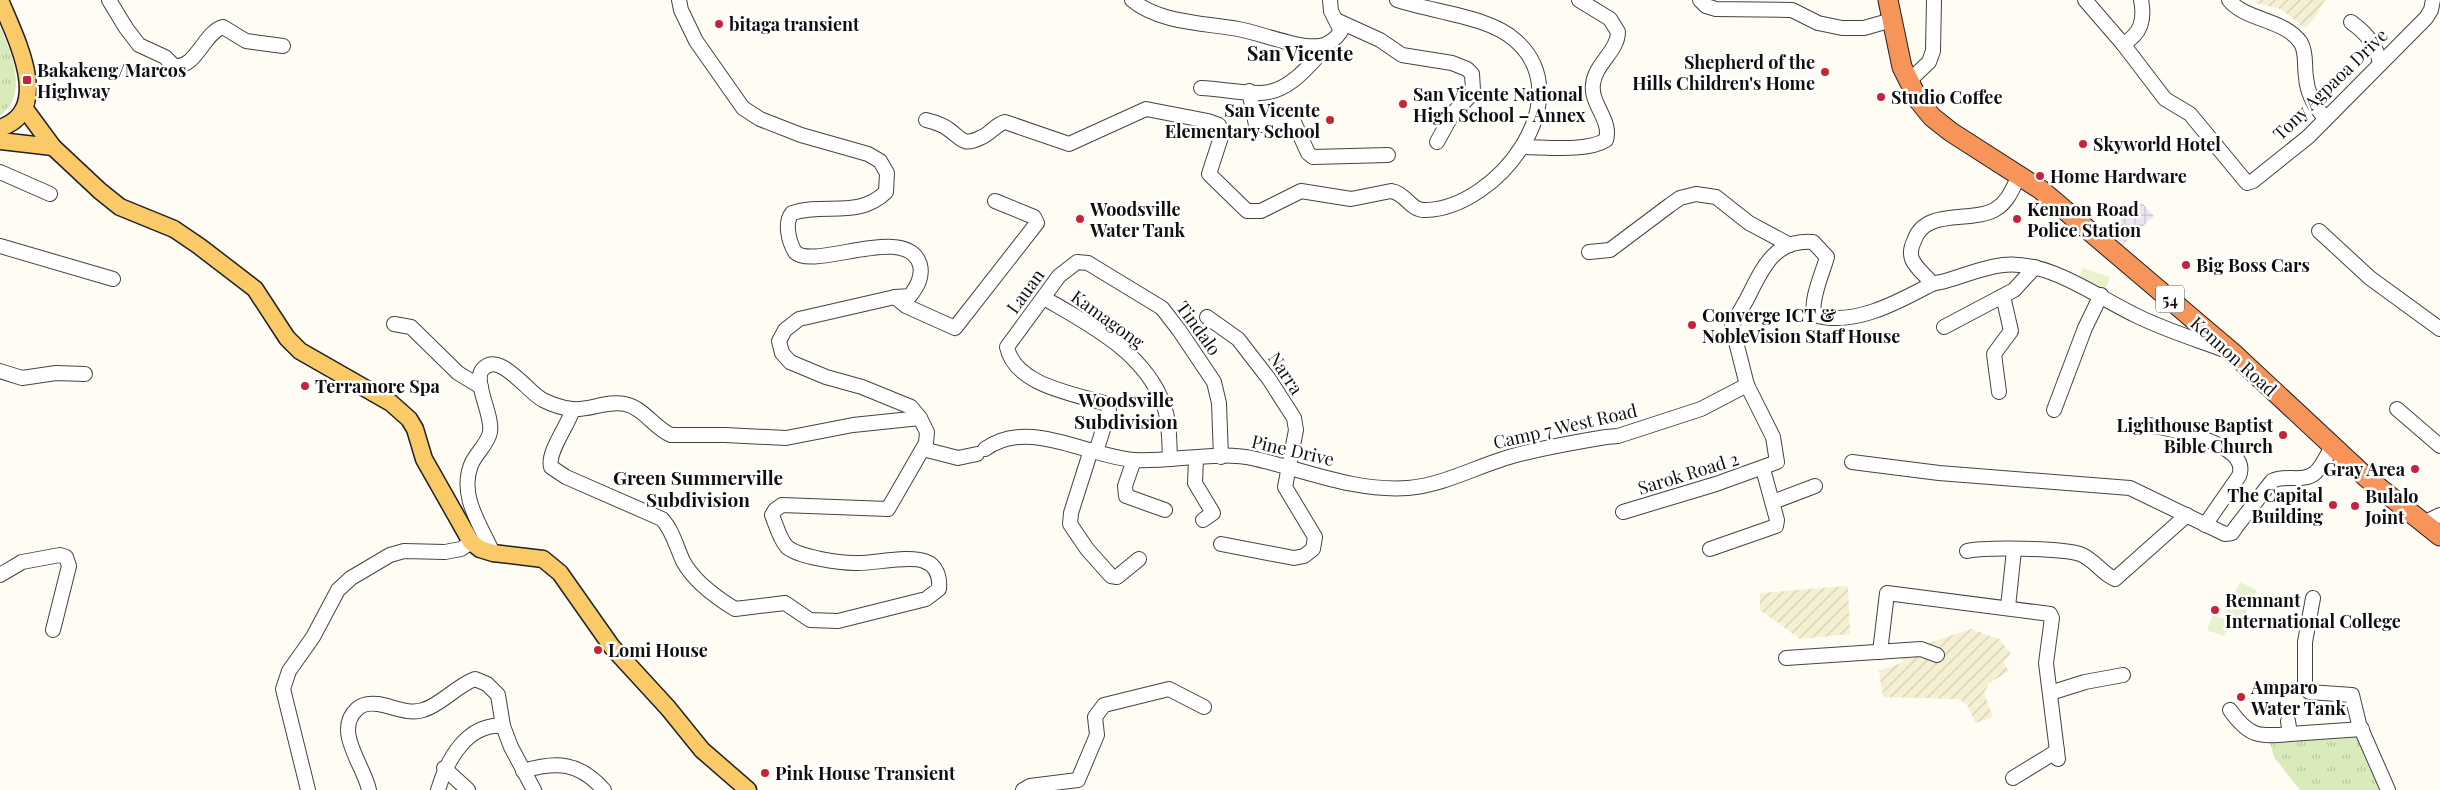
<svg xmlns="http://www.w3.org/2000/svg" width="2440" height="790" font-family="'Playfair Display',serif">
	<defs>
		<pattern id="industrial-grid" width="8" height="8" patternUnits="userSpaceOnUse" patternTransform="scale(1.25)"><rect width="8" height="8" fill="#ede5ef"/><path d="M0 4h8M4 0v8" fill="none" stroke="#cac3cc"/></pattern>
		<pattern id="farmland-furrows" width="10" height="10" patternUnits="userSpaceOnUse" patternTransform="scale(1.25)"><rect width="10" height="10" fill="#f6f0d3"/><path d="M-1 1l2-2M0 10L10 0M9 11l2-2" fill="none" stroke="#d2cdb4"/></pattern>
		<pattern id="park-tufts" width="24" height="20" patternUnits="userSpaceOnUse" patternTransform="scale(1.25)"><rect width="24" height="20" fill="#d9ebbb"/><path d="M3 7l-1-3M5 7V3M7 7l1-3M15 17l-1-3M17 17v-4M19 17l1-3" fill="none" stroke="#b9c8a0"/></pattern>
	</defs>
	<rect width="100%" height="100%" fill="#fffcf4"/>
	<polygon fill="url(#industrial-grid)" points="2142,203 2154,216 2120,247 2104,233"/>
	<g fill="url(#farmland-furrows)">
		<polygon points="2257,0 2325,0 2313,21 2305,28 2281,9 2255,3"/>
		<polygon points="1848,586 1850,634 1800,639 1760,610 1760,593"/>
		<polygon points="1971,629 1999,639 2011,654 2003,662 2009,671 1989,683 1984,693 1993,717 1975,723 1968,706 1959,699 1883,697 1879,671 1904,662 1902,652"/>
	</g>
	<g fill="url(#park-tufts)">
		<path d="M0,27C12,54 29,94 0,116Z"/>
		<polygon points="2363,731 2381,790 2300,790 2274,757 2269,739"/>
	</g>
	<g fill="#e9f2ce">
		<polygon points="2083,268 2110,277 2105,292 2078,283"/>
		<polygon points="2240,582 2257,590 2242,621 2224,613"/>
		<polygon points="2213,615 2230,621 2224,636 2207,630"/>
	</g>
	<g fill="none" stroke-linecap="round" stroke-linejoin="round">
		<defs>
			<g id="minor">
				<path d="M109,0L126,28L139,45L165,57L174,66C196,69 204,32 223,27L246,41L283,46"/>
				<path d="M1132,0C1159,23 1205,23 1238,29C1261,33 1298,49 1320,46C1330,44 1336,39 1341,31L1331,11L1330,0"/>
				<polyline points="1700,0 1706,6 1716,9 1792,10 1818,23 1842,28 1864,28 1892,20"/>
				<polyline points="2085,0 2123,44 2165,99 2190,114 2247,183 2253,181 2308,137 2426,18 2431,10 2433,0"/>
				<path d="M2229,0C2246,21 2285,19 2301,43C2307,54 2304,66 2306,77C2307,93 2315,107 2325,118"/>
				<polyline points="1336,20 1380,40 1402,55 1452,63 1467,69 1472,74 1473,90 1471,95 1453,113 1437,142"/>
				<path d="M2351,22C2366,33 2376,44 2380,63"/>
				<path d="M2123,44C2141,34 2145,20 2141,0"/>
				<polyline points="1908,82 1929,62 1933,51 1934,0"/>
				<path d="M1201,88C1221,89 1241,93 1260,93C1290,93 1311,63 1329,44"/>
				<path d="M1249,91L1256,125C1269,127 1280,118 1293,120L1308,153L1313,157L1388,155"/>
				<path d="M926,120C934,122 942,124 948,129C963,139 962,147 982,137C991,133 995,125 1005,122L1069,144L1146,109L1208,121L1219,125L1222,134L1209,174L1247,211H1261L1301,191L1351,199L1391,191C1406,193 1410,211 1426,210C1497,208 1582,98 1515,40C1488,16 1432,12 1397,0"/>
				<path d="M1523,147C1546,147 1587,152 1606,140C1612,120 1590,104 1593,84C1595,64 1618,51 1618,32L1610,19L1579,0"/>
				<polyline points="0,172 50,194"/>
				<polyline points="2319,231 2370,278 2440,329"/>
				<polyline points="0,246 113,279"/>
				<polyline points="1589,252 1610,250 1670,205 1680,198 1696,194 1716,197 1749,223 1790,245"/>
				<path d="M1932,284C1926,275 1916,269 1912,259C1910,253 1911,247 1914,241C1925,207 1971,224 1996,209C2009,201 2013,187 2020,174"/>
				<polyline points="895,297 906,306 955,328 1037,223 1034,217 995,201"/>
				<path d="M1044,298C1089,324 1146,353 1164,406C1170,423 1169,441 1170,459"/>
				<polyline points="1207,317 1238,339 1269,379 1294,418 1296,430 1285,487 1315,537 1313,549 1304,556 1294,558 1221,544"/>
				<polyline points="394,324 411,327 458,373 481,387"/>
				<polyline points="1944,327 2014,290 2035,267"/>
				<polyline points="0,371 22,378 56,373 85,374"/>
				<polyline points="1999,392 1994,354 2011,331 2003,296"/>
				<path d="M573,409C568,426 547,452 551,467L566,477L662,519C673,531 676,546 683,561C693,580 717,598 735,609L785,603L810,620L838,621L926,599L939,589C940,577 937,565 924,561C908,555 872,564 855,563C839,563 799,557 787,547C780,540 776,525 772,515L775,510L782,505L888,509L926,443L927,432L920,418L911,407L862,387L826,377L790,362L782,353L779,341L785,330L799,319L895,297L910,296C917,287 923,277 920,265C908,222 814,271 795,252C789,242 784,223 792,213C825,202 858,219 886,192L887,173L880,161L868,154L801,135L760,119L743,108L696,41L681,10L679,0"/>
				<polyline points="2397,409 2440,446"/>
				<polyline points="2054,410 2085,328 2101,295"/>
				<path d="M2149,425C2171,429 2252,444 2239,476L2205,525"/>
				<polyline points="923,449 958,458 977,454"/>
				<path d="M985,449C1029,417 1087,457 1135,460C1172,462 1219,450 1256,459C1305,470 1356,492 1408,488C1445,485 1481,464 1516,455C1546,447 1576,442 1606,437L1618,436L1701,409L1747,385"/>
				<polyline points="1091,450 1071,513 1070,524 1087,549 1111,576 1117,577 1139,559"/>
				<path d="M1096,452L1109,410L1107,404C1076,394 1015,386 1007,347L1059,276L1077,262L1088,263L1162,308L1179,330L1214,382L1219,403L1221,457"/>
				<polyline points="1196,458 1195,483 1213,513 1203,520"/>
				<polyline points="1134,460 1125,486 1126,496 1165,510"/>
				<path d="M1852,462L1939,473L2130,488L2225,534L2232,533L2236,527L2272,481C2285,474 2303,483 2315,473C2322,467 2328,453 2333,445"/>
				<polyline points="1773,502 1815,486"/>
				<path d="M1623,512L1716,484L1777,462L1773,437L1747,385L1732,326C1736,317 1742,308 1747,299C1762,270 1773,239 1813,242L1827,257C1823,272 1809,302 1815,315C1853,327 1898,302 1930,285C1934,282 1940,283 1945,281C1964,276 1983,267 2003,265C2048,260 2094,295 2133,314C2162,329 2195,339 2225,350"/>
				<polyline points="2423,523 2440,515"/>
				<polyline points="1710,549 1776,526 1777,520 1763,469"/>
				<path d="M1967,551C1985,547 2063,548 2080,554C2094,559 2102,574 2115,579L2187,515"/>
				<path d="M493,553C480,524 459,496 471,465C475,454 488,444 490,432C493,415 473,382 482,370C499,349 528,393 543,400C551,404 563,408 572,409C589,411 607,400 625,404C644,408 654,428 671,435H725L786,438L853,425L920,418"/>
				<polyline points="0,575 22,562 60,555 66,557 69,566 53,630"/>
				<polyline points="2313,598 2305,642 2305,687 2309,692 2352,695 2359,724 2388,790"/>
				<polyline points="2008,607 2014,550"/>
				<polyline points="1880,652 1887,593 2050,614 2052,618 2046,663 2058,759"/>
				<polyline points="1786,658 1921,649 1937,655"/>
				<polyline points="2050,693 2085,682 2123,675"/>
				<path d="M2230,710C2249,737 2259,737 2290,734"/>
				<polyline points="2288,721 2290,734 2362,729"/>
				<polyline points="444,768 468,790"/>
				<path d="M523,771C557,761 579,762 604,790"/>
				<polyline points="2013,778 2057,751"/>
				<polyline points="308,790 283,689 289,671 313,637 338,590 351,578 390,555 404,551 445,552 461,549 471,542"/>
				<path d="M369,790C364,765 333,731 357,709C362,704 370,703 378,704C392,706 408,715 423,710C441,705 456,686 475,679L487,684L498,695L503,726L511,747L534,790"/>
				<path d="M438,790C447,760 467,723 503,726"/>
				<polyline points="1023,790 1030,786 1078,780 1097,735 1095,717 1104,705 1169,689 1204,707"/>
			</g>
			<g id="major">
				<path d="M0,0C14,35 55,110 0,128"/>
				<polyline points="25,109 53,147 100,191 120,207 174,229 199,246 255,289 287,338 300,351 391,403 409,419 415,429 424,459 471,542 480,549 493,553 543,559 560,573 612,647 668,708 702,750 748,790"/>
				<polyline points="0,141 53,147"/>
			</g>
			<polyline id="highway" points="1888,0 1902,67 1919,101 1932,117 1951,132 2040,189 2233,353 2367,478 2440,536"/>
		</defs>
		<use href="#minor" stroke="#434343" stroke-width="16"/>
		<use href="#major" stroke="#212121" stroke-width="19"/>
		<use href="#highway" stroke="#212121" stroke-width="21"/>
		<use href="#minor" stroke="#fff" stroke-width="14"/>
		<use href="#major" stroke="#fbca68" stroke-width="16"/>
		<use href="#highway" stroke="#f7945a" stroke-width="19"/>
	</g>
	<g fill="#c5233a" stroke="#fff" stroke-width="2">
		<circle cx="719" cy="24" r="5"/>
		<circle cx="1825" cy="72" r="5"/>
		<rect x="22" y="75" width="10" height="10" rx="2.5"/>
		<circle cx="1881" cy="97" r="5"/>
		<circle cx="1403" cy="104" r="5"/>
		<circle cx="1330" cy="120" r="5"/>
		<circle cx="2083" cy="144" r="5"/>
		<circle cx="2040" cy="176" r="5"/>
		<circle cx="1080" cy="219" r="5"/>
		<circle cx="2017" cy="219" r="5"/>
		<circle cx="2186" cy="265" r="5"/>
		<circle cx="1692" cy="325" r="5"/>
		<circle cx="305" cy="386" r="5"/>
		<circle cx="2283" cy="435" r="5"/>
		<circle cx="2415" cy="469" r="5"/>
		<circle cx="2333" cy="505" r="5"/>
		<circle cx="2355" cy="506" r="5"/>
		<circle cx="2215" cy="610" r="5"/>
		<circle cx="598" cy="650" r="5"/>
		<circle cx="2241" cy="697" r="5"/>
		<circle cx="765" cy="773" r="5"/>
	</g>
	<g text-anchor="middle" dominant-baseline="central" stroke-width="5" stroke-linejoin="round" paint-order="stroke">
		<rect fill="#fff" stroke="#585858" stroke-width="1" x="2156" y="285.5" width="28" height="27" rx="4"/>
		<g font-size="16" font-weight="bold" fill="#101010">
			<text x="2170" y="299">54</text>
		</g>
		<g font-size="18" font-weight="bold" fill="#101010" stroke="#fff" text-anchor="start">
			<text x="729" y="24">bitaga transient</text>
			<text x="1815" y="62" text-anchor="end">Shepherd of the<tspan x="1815" dy="21">Hills Children's Home</tspan></text>
			<text x="37" y="70">Bakakeng/Marcos<tspan x="37" dy="21">Highway</tspan></text>
			<text x="1413" y="94">San Vicente National<tspan x="1413" dy="21">High School – Annex</tspan></text>
			<text x="1891" y="97">Studio Coffee</text>
			<text x="1320" y="110" text-anchor="end">San Vicente<tspan x="1320" dy="21">Elementary School</tspan></text>
			<text x="2093" y="144">Skyworld Hotel</text>
			<text x="2050" y="176">Home Hardware</text>
			<text x="1090" y="209">Woodsville<tspan x="1090" dy="21">Water Tank</tspan></text>
			<text x="2027" y="209">Kennon Road<tspan x="2027" dy="21">Police Station</tspan></text>
			<text x="2196" y="265">Big Boss Cars</text>
			<text x="1702" y="315">Converge ICT &amp;<tspan x="1702" dy="21">NobleVision Staff House</tspan></text>
			<text x="315" y="386">Terramore Spa</text>
			<text x="2273" y="425" text-anchor="end">Lighthouse Baptist<tspan x="2273" dy="21">Bible Church</tspan></text>
			<text x="2405" y="469" text-anchor="end">Gray Area</text>
			<text x="2323" y="495" text-anchor="end">The Capital<tspan x="2323" dy="21">Building</tspan></text>
			<text x="2365" y="496">Bulalo<tspan x="2365" dy="21">Joint</tspan></text>
			<text x="2225" y="600">Remnant<tspan x="2225" dy="21">International College</tspan></text>
			<text x="608" y="650">Lomi House</text>
			<text x="2251" y="687">Amparo<tspan x="2251" dy="21">Water Tank</tspan></text>
			<text x="775" y="773">Pink House Transient</text>
		</g>
		<g font-size="18" fill="#101010" stroke="#fff">
			<text transform="translate(2330 84) rotate(-44)">Tony Agpaoa Drive</text>
			<text transform="translate(1025 291) rotate(-54)">Lauan</text>
			<text transform="translate(1108 319) rotate(36)">Kamagong</text>
			<text transform="translate(1199 328) rotate(54)">Tindalo</text>
			<text transform="translate(2234 356) rotate(42)">Kennon Road</text>
			<text transform="translate(1286 373) rotate(56)">Narra</text>
			<text transform="translate(1565 426) rotate(-13)">Camp 7 West Road</text>
			<text transform="translate(1293 450) rotate(13)">Pine Drive</text>
			<text transform="translate(1688 473) rotate(-17)">Sarok Road 2</text>
		</g>
		<g font-size="19" font-weight="bold" fill="#101010" stroke="#fff">
			<text x="1126" y="399">Woodsville<tspan x="1126" dy="22">Subdivision</tspan></text>
			<text x="698" y="477">Green Summerville<tspan x="698" dy="22">Subdivision</tspan></text>
		</g>
		<g font-size="20" font-weight="bold" fill="#101010" stroke="#fff">
			<text x="1300" y="52">San Vicente</text>
		</g>
	</g>
</svg>
